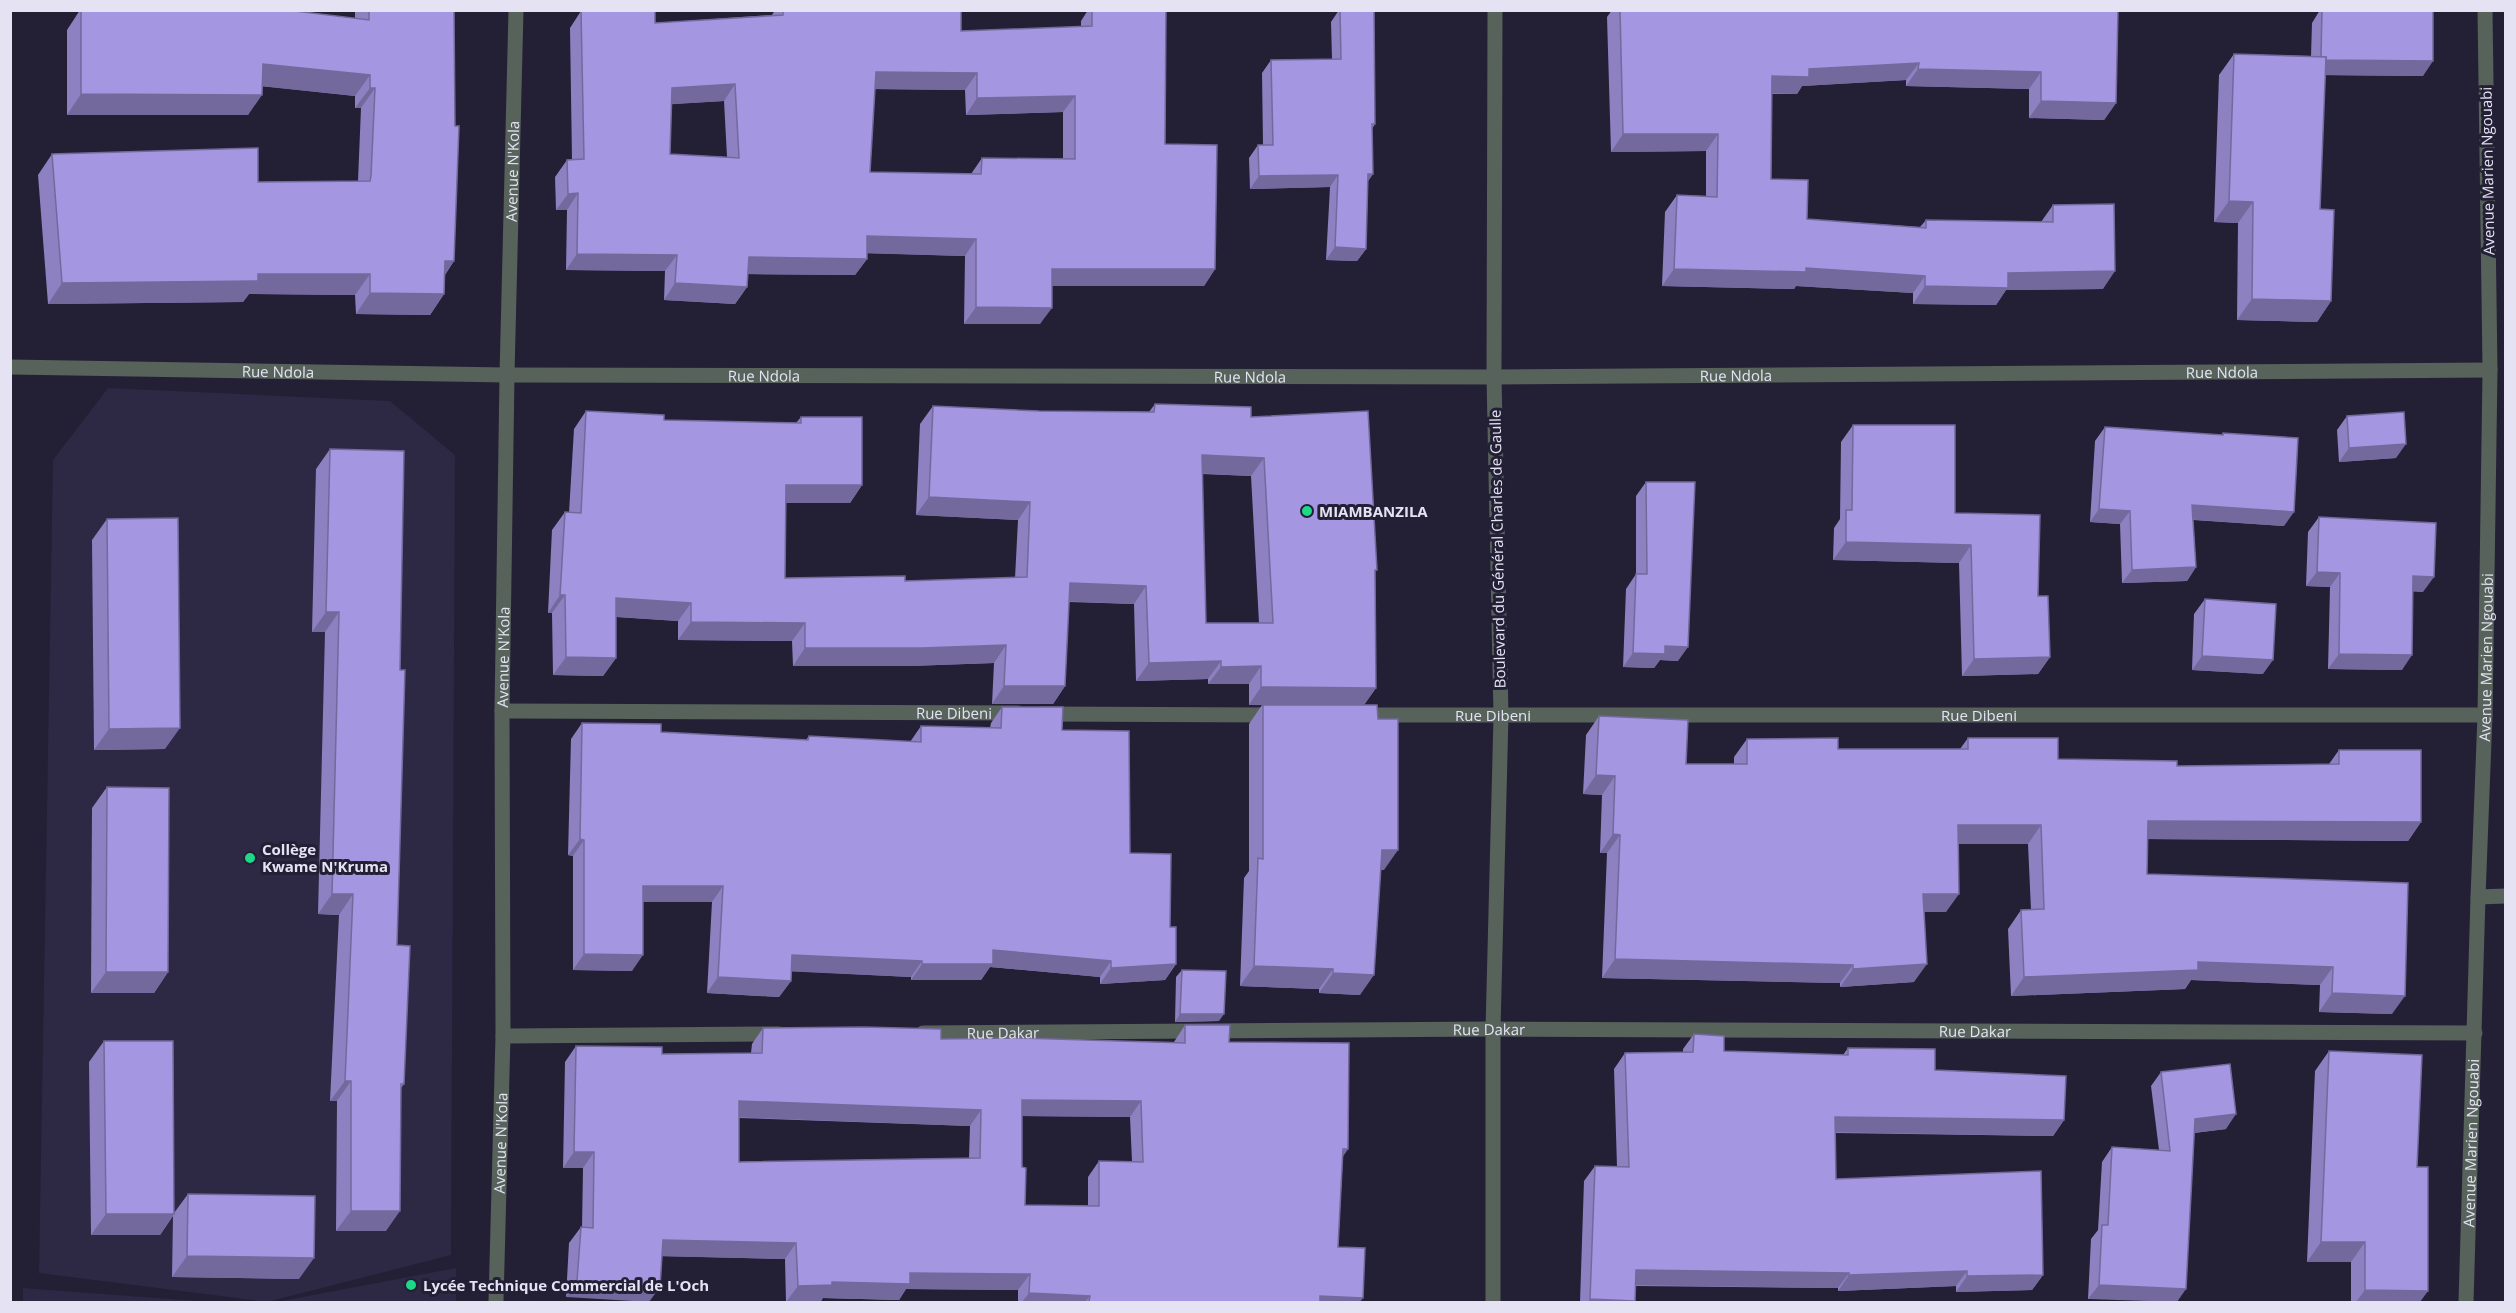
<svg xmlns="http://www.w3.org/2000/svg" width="2516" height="1313" font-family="'Open Sans',sans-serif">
	<rect width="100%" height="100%" fill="#231f35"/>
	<g fill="#2d2844">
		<polygon points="108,388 390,401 455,455 451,1255 267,1302 39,1273 53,460"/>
		<polygon points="456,1268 456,1302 276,1302"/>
		<polygon points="23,1288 210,1302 23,1302"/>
	</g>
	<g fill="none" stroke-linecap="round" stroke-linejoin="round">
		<g stroke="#56625a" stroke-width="15">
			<path id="s1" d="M10,367L507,375L1494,377L2490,370"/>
			<path id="s2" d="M502,711L1018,713"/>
			<polyline points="1042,714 1276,715"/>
			<path id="s3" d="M1357,715H2485"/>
			<polyline points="2478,897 2506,896"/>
			<path id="s4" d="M923,1033L1493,1029L2475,1033"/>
			<polyline points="503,1036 779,1034"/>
			<path id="s5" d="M496,1302L503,1036L502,711L507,375L516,10"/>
			<polyline points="1493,1302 1493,1029 1501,716 1494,377 1495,10"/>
		</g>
		<path stroke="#56625a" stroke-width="15" id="s6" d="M2466,1302L2478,897L2485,715L2490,370L2485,10"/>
	</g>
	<g fill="#8d81c1" fill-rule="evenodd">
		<polygon points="80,10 355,18 355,10 454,10 454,261 445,275 444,294 430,315 356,314 355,295 249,294 243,302 48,304 38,175 52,154 258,182 358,181 361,108 355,108 355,96 262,86 248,115 67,115 67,30"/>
		<path d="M775,10H961V31L1081,27V21L1088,10H1166L1165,144L1215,269L1204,286H1052L1040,324H964L965,256L867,253V259L855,275L748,274L747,287L735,304L664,300L665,271L566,270L567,210H556L555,177L567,160H572L570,28L581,11L655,23L772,15ZM875,89L965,90L966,115L1063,112V159L982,158L971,174L870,172ZM724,101L727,157L670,154L671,104Z"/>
		<polygon points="1339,10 1374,10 1375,124 1372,129 1373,174 1368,181 1366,249 1357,261 1326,260 1330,187 1250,189 1249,158 1258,145 1263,145 1262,73 1271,60 1332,59 1331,22"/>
		<polygon points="1612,10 2118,10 2116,103 2104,120 2029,118 2029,89 1906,86 1906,80 1802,86 1797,94 1772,94 1771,179 1807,219 1920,227 1926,220 2041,222 2053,205 2103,289 2006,290 1996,305 1913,304 1913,293 1796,286 1794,289 1662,286 1665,212 1677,195 1706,196 1706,151 1611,152 1607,17"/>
		<polygon points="2320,10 2433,10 2423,76 2325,75 2320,209 2331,301 2317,322 2237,320 2238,223 2214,222 2219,75 2234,54 2311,56 2312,23"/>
		<path d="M1155,404L1251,417L1375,572L1376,688L1364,705L1378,719L1384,870H1380L1360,995L1319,993V989L1240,986L1244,878L1249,871V724L1262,705H1249V684H1208V679L1136,681L1134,604L1069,602L1065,686L1053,704H992L994,663L910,666H793L792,641L678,640V621L616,617V658L603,676L553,675L552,613H548L552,530L565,512L569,513L574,429L586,411L664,420L796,423L801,417L862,485L850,503H786L785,578L905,581L1015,578L1018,520L916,515L920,424L933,406L1039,411L1149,412ZM1202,474L1251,476L1259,623H1206Z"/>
		<polygon points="2347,416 2396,458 2339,462 2337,430"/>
		<polygon points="1853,425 1955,513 2038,596 2050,657 2038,674 1962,676 1959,563 1833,560 1834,528 1840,519 1841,442"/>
		<polygon points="2105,427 2222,435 2223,433 2284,526 2193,520 2196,567 2187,581 2122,583 2120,524 2090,522 2095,441"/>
		<polygon points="330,449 400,670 397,945 404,1084 401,1088 386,1231 336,1231 337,1101 330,1101 339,915 318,914 325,632 312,632 316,469"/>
		<polygon points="1646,482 1678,661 1660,660 1654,668 1623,667 1626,589 1636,574 1636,496"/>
		<polygon points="2319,517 2423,592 2413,591 2402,670 2328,669 2330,587 2306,586 2308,532"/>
		<polygon points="107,519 165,749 94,750 92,540"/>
		<polygon points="2205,599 2263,674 2192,670 2194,614"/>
		<polygon points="1002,707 1062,730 1170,927 1176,964 1165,980 1100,984 1100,977 990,967 981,980 911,980 911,977 791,971 791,981 779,997 707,993 712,902 643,902 632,971 573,970 573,856 568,855 571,739 582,723 661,732 806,740 809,736 910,742 921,726 990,728 991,723"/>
		<polygon points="1599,716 1686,764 1734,764 1734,757 1747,739 1838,749 1960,749 1968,738 2058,759 2177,766 2329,764 2339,750 2421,822 2408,841 2147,839 2147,874 2408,883 2392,1014 2319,1012 2320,985 2191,980 2185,989 2011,996 2008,929 2021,910 2031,910 2028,844 1958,844 1946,912 1924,912 1914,982 1840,987 1840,983 1602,978 1607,853 1600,853 1602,795 1583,794 1586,735"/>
		<polygon points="107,787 168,972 154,993 91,993 92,808"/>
		<polygon points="1182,970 1219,1021 1175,1022 1176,977"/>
		<path d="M1185,1025L1229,1042L1348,1149L1343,1156L1338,1247L1360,1302H1018V1290L906,1289L899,1300L823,1298L821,1301L786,1302L785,1259L662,1256L566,1297L569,1243L581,1227H582L583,1168H563L565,1062L576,1046L662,1054L751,1053L752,1044L763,1028L941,1039L1174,1042ZM1022,1116L1130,1117L1132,1161H1099L1088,1177V1206L1025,1205L1022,1167ZM739,1118L970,1126L969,1158L739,1162Z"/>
		<polygon points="1694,1034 1724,1051 1843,1055 1848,1048 1935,1070 2064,1120 2053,1136 1835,1133 1836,1179 2043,1275 2032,1290 1956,1292 1956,1286 1838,1291 1838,1288 1636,1286 1634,1302 1580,1302 1584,1181 1595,1166 1617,1167 1614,1069 1625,1053 1683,1052 1683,1049"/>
		<polygon points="104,1041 174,1213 188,1194 299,1279 172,1277 173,1216 160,1235 91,1235 89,1062"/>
		<polygon points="2329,1051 2417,1167 2420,1302 2351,1302 2351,1262 2307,1262 2315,1071"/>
		<polygon points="2161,1072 2226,1129 2194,1133 2186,1289 2088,1299 2091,1239 2098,1230 2102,1162 2112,1147 2159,1150 2151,1086"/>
	</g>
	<g fill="#73699d">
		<polygon points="2321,60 2433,61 2423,76 2311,75"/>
		<polygon points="1919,63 1906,80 1802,86 1797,94 1760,93 1772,76 1809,69"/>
		<polygon points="263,64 370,75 355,96 249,85"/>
		<polygon points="1918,69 2041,72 2029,89 1906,86"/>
		<polygon points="876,72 977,73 965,90 865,89"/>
		<polygon points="735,84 724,101 660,105 672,88"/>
		<polygon points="370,88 375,88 361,108 355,108"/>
		<polygon points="81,94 262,95 248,115 67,115"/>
		<polygon points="1075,96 1063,112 966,115 977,98"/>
		<polygon points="2041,101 2116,103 2104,120 2029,118"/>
		<polygon points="1623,134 1718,134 1706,151 1611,152"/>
		<polygon points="1368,174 1373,174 1364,187"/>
		<polygon points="1338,175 1330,187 1250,189 1259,176"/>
		<polygon points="578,193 567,210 556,210 568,194"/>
		<polygon points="2229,201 2253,202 2238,223 2214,222"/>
		<polygon points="867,236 976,239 965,256 855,253"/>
		<polygon points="1335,247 1366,249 1357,261 1326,260"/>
		<polygon points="577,254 677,255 665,271 566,270"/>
		<polygon points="749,257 867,259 855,275 737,274"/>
		<polygon points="445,261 454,261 440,281"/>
		<polygon points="1806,268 1925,276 1913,293 1796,286 1794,289 1662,286 1674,269"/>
		<polygon points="1052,269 1215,269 1204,286 1040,286"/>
		<polygon points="2115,271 2103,289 2006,290 1996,305 1913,304 1925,286 2008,273"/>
		<polygon points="258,274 370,274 355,295 249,294 243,302 48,304 62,283"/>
		<polygon points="675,283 747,287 735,304 664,300"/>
		<polygon points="370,293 444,294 430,315 356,314"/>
		<polygon points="2252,299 2331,301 2317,322 2237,320"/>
		<polygon points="976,307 1052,308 1040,324 964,324"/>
		<polygon points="2406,444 2396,458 2339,462 2349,448"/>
		<polygon points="1202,455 1264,458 1251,476 1189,473"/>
		<polygon points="786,485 862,485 850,503 774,503"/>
		<polygon points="929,497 1030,502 1018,520 916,515"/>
		<polygon points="2192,505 2294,512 2284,526 2183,519"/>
		<polygon points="2099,509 2130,511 2120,524 2090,522"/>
		<polygon points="1846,542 1971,545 1959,563 1833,560"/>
		<polygon points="2196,567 2187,581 2122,583 2132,570"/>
		<polygon points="2317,572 2340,573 2330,587 2306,586"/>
		<polygon points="2413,576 2434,577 2423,592 2403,591"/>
		<polygon points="1070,583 1146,586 1134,604 1057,601"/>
		<polygon points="560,595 565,595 552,613 548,613"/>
		<polygon points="616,598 691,603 678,621 604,616"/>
		<polygon points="326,612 339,612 325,632 312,632"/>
		<polygon points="691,622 805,623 792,641 678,640"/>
		<polygon points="1006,645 994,663 910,666 793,666 805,648"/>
		<polygon points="1665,646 1688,647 1678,661 1660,660 1654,668 1623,667 1633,653"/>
		<polygon points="2339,654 2412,655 2402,670 2328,669"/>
		<polygon points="2202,656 2273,660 2263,674 2192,670"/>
		<polygon points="566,657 616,658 603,676 553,675"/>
		<polygon points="2050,657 2038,674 1962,676 1974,659"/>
		<polygon points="1221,661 1208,679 1136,681 1149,663"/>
		<polygon points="1261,666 1249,684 1208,684 1221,667"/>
		<polygon points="1004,686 1065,686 1053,704 992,704"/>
		<polygon points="1261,687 1376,688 1363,706 1249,705"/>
		<polygon points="180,728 165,749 94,750 109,729"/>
		<polygon points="1596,775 1615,776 1602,795 1583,794"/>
		<polygon points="2148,821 2421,822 2408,841 2135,839"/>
		<polygon points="1958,825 2041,825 2028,844 1945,844"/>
		<polygon points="1613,834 1620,835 1607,853 1600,853"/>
		<polygon points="580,839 584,840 573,856 568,855"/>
		<polygon points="1382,850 1398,850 1384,870 1368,870"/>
		<polygon points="643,886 723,886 712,902 632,902"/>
		<polygon points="332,894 353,894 339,915 318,914"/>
		<polygon points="1923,894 1959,894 1946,912 1910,912"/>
		<polygon points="993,950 1111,961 1100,977 990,967 981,980 911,980 922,964"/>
		<polygon points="584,954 643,955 632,971 573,970"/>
		<polygon points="792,955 922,961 911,977 781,971"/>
		<polygon points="1615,959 1853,965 1840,983 1602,978"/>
		<polygon points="2198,962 2333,967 2320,985 2191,980 2185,989 2011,996 2024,977"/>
		<polygon points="1176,964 1165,980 1100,984 1111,968"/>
		<polygon points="1927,964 1914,982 1840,987 1853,969"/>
		<polygon points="1254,966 1333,969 1319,989 1240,986"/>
		<polygon points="106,972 168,972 154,993 91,993"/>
		<polygon points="1333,973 1374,975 1360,995 1319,993"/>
		<polygon points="718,977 791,981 779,997 707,993"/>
		<polygon points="2332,993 2405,996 2392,1014 2319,1012"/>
		<polygon points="1180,1014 1224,1014 1219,1021 1175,1022"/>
		<polygon points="345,1081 351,1081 337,1101 330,1101"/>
		<polygon points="1022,1100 1141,1101 1130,1117 1011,1116"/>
		<polygon points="739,1101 981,1110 970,1126 728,1117"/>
		<polygon points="2236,1114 2226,1129 2185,1134 2195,1119"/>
		<polygon points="1835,1117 2064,1120 2053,1136 1824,1132"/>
		<polygon points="1343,1149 1348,1149 1337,1165"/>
		<polygon points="574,1152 594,1152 583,1168 563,1168"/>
		<polygon points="351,1211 400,1211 386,1231 336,1231"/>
		<polygon points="106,1214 174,1214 160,1235 91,1235"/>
		<polygon points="663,1240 796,1243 785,1259 652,1256"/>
		<polygon points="2321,1242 2365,1242 2351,1262 2307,1262"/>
		<polygon points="187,1256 314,1258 299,1279 172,1277"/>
		<polygon points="1636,1270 1849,1273 1838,1288 1626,1285"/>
		<polygon points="1967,1271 1956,1286 1838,1291 1849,1275"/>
		<polygon points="910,1273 1030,1274 1018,1290 906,1289 899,1300 823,1298 821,1301 786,1302 798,1286"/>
		<polygon points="2043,1275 2032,1290 1956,1292 1967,1276"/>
		<polygon points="577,1281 660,1287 649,1302 566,1297"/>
		<polygon points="2099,1285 2186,1289 2177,1302 2088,1299"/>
		<polygon points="2365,1290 2428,1291 2420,1302 2356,1302"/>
		<polygon points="1029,1293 1090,1296 1085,1302 1022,1302"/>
		<polygon points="1320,1296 1363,1298 1360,1302 1315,1302"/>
		<polygon points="1590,1299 1635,1301 1634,1302 1588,1302"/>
	</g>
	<g fill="#a496e0" stroke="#73699d" stroke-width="1.5" fill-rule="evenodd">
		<polygon points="81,10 287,10 369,20 369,10 454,10 455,126 459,126 454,261 445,261 444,294 370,293 370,274 258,274 258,281 62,283 52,154 258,148 258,182 370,181 371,176 375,88 370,88 370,75 263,64 262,95 81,94"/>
		<path d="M655,10V23L783,15V10H961V31L1092,26V10H1166L1165,144L1217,145L1215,269H1052V308L976,307V239L867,236V259L749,257L747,287L675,283L677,255L577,254L578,193L568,194L567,160L584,159L581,11ZM876,72L977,73V98L1075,96V159L982,158L981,174L870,172ZM735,84L739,158L670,154L672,88Z"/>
		<polygon points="1340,10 1374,10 1375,124 1372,124 1373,174 1368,174 1366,249 1335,247 1338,175 1259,176 1258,145 1273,145 1271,60 1341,59"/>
		<polygon points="1620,10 2118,10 2116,103 2041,101 2041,72 1918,69 1919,63 1809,69 1809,77 1772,76 1771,179 1808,180 1807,219 1926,228 1926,220 2053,222 2053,205 2114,204 2115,271 2008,273 2008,288 1925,286 1925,276 1806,268 1806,272 1674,269 1677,195 1717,197 1718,134 1623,134"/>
		<polygon points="2322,10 2433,10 2433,61 2326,60 2326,57 2321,57"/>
		<polygon points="2234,54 2326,57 2320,209 2334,210 2331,301 2252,299 2253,202 2229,201"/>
		<path d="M1155,404L1251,407V417L1368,411L1377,570H1375L1376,688L1261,687V666L1221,667V661L1149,663L1146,586L1070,583L1065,686H1004L1006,645L922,648H805V623L691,622V603L616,598V658L566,657L565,595H560L565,512L581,513L586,411L664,415V420L801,423V417H862V485H786L785,578L905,576V581L1027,577L1030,502L929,497L933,406L1039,411L1154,412ZM1202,455L1264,458L1273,623H1206Z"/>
		<polygon points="2404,412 2406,444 2349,448 2347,416"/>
		<polygon points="1853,425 1955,425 1955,513 2040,515 2038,596 2048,596 2050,657 1974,659 1971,545 1846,542 1846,510 1852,510"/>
		<polygon points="2105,427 2223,435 2223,433 2298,438 2294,512 2192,505 2196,567 2132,570 2130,511 2099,509"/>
		<polygon points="330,449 404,451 400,670 405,670 397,945 410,946 404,1084 401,1084 400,1211 351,1211 351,1081 345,1081 353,894 332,894 339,612 326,612"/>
		<polygon points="1646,482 1695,482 1688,647 1665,646 1665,654 1633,653 1636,574 1647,574"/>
		<polygon points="2319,517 2436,523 2434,577 2413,576 2412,655 2339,654 2340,573 2317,572"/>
		<polygon points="178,518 180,728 109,729 107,519"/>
		<polygon points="2205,599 2276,604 2273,660 2202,656"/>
		<polygon points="1263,705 1377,705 1378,719 1398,719 1398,850 1382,850 1374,975 1333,973 1333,969 1254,966 1258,858 1263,859"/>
		<polygon points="1002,707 1063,707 1062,730 1129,731 1130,853 1171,854 1170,927 1176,927 1176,964 1111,968 1111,961 993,950 993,964 922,964 922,961 792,955 791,981 718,977 723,886 643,886 643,955 584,954 584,840 580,839 582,723 661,724 661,732 808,740 809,736 921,742 921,726 1001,728"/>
		<polygon points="1599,716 1688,720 1686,764 1747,764 1747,739 1838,738 1838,749 1968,749 1968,738 2058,738 2058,759 2177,761 2177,766 2339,764 2339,750 2421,750 2421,822 2148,821 2147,874 2408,883 2405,996 2332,993 2333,967 2198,962 2198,970 2024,977 2021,910 2044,909 2041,825 1958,825 1959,894 1923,894 1927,964 1853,969 1853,965 1615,959 1620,835 1613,834 1615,776 1596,775"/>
		<polygon points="107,787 169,788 168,972 106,972"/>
		<polygon points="1182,970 1226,971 1224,1014 1180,1014"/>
		<path d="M1185,1025H1230L1229,1042L1349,1043L1348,1149H1343L1338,1247L1365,1248L1363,1298L1320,1296V1302H1089L1090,1296L1029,1293L1030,1274L910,1273V1284L832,1282V1285L798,1286L796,1243L663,1240L660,1287L577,1281L581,1227L593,1228L594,1152H574L576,1046L662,1047V1054L762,1053L763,1028L864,1027L941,1029V1039L1020,1038L1185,1043ZM1022,1100L1141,1101L1143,1162L1099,1161V1206L1025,1205L1026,1168L1022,1167ZM739,1101L981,1110L980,1158L739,1162Z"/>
		<polygon points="1694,1034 1724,1036 1724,1051 1848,1055 1848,1048 1935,1049 1935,1070 2066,1076 2064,1120 1835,1117 1836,1179 2041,1171 2043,1275 1967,1276 1967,1271 1849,1275 1849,1273 1636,1270 1635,1301 1590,1299 1595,1166 1629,1167 1625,1053 1693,1052"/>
		<polygon points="104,1041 173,1041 174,1214 106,1214"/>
		<polygon points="2329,1051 2422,1055 2417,1167 2428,1167 2428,1291 2365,1290 2365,1242 2321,1242"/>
		<polygon points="2230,1064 2236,1114 2195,1119 2186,1289 2099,1285 2102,1225 2108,1225 2112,1147 2170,1151 2161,1072"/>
		<polygon points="188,1194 315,1196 314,1258 187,1256"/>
	</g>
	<g fill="#1dd888" stroke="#231f35" stroke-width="2">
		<circle cx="1307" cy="511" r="6"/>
		<circle cx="250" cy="858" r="6"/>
		<circle cx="411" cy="1285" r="6"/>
	</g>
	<g text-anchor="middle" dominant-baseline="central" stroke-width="6" stroke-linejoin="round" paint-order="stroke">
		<g font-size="15" fill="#e5e3f3" stroke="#231f35">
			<text stroke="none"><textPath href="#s5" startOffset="1131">Avenue N'Kola</textPath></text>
			<text transform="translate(2487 171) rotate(-91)">Avenue Marien Ngouabi</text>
			<text stroke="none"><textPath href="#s1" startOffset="268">Rue Ndola</textPath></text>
			<text stroke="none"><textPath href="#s1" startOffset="2212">Rue Ndola</textPath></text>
			<text stroke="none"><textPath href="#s1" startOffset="754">Rue Ndola</textPath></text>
			<text stroke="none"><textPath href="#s1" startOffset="1726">Rue Ndola</textPath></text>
			<text stroke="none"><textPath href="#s1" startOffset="1240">Rue Ndola</textPath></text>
			<text transform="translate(1497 549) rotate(-91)">Boulevard du Général Charles de Gaulle</text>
			<text stroke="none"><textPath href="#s5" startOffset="645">Avenue N'Kola</textPath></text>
			<text stroke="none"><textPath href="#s6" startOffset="645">Avenue Marien Ngouabi</textPath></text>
			<text stroke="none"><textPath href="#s2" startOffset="452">Rue Dibeni</textPath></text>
			<text stroke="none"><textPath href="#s3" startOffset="136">Rue Dibeni</textPath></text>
			<text stroke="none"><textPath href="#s3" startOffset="622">Rue Dibeni</textPath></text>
			<text stroke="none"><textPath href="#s4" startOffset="566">Rue Dakar</textPath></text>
			<text stroke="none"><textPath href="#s4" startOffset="1052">Rue Dakar</textPath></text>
			<text stroke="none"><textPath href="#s4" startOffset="80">Rue Dakar</textPath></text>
			<text stroke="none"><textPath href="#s5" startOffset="159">Avenue N'Kola</textPath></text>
			<text stroke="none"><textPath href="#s6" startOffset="159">Avenue Marien Ngouabi</textPath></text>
		</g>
		<g font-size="15" font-weight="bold" fill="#e5e3f3" stroke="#231f35" text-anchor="start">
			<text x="1319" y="511">MIAMBANZILA</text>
			<text x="262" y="849">Collège<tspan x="262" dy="17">Kwame N'Kruma</tspan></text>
			<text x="423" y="1285">Lycée Technique Commercial de L'Och</text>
		</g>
	</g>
	<rect width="2516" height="1313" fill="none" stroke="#e5e3f3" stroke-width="24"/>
</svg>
